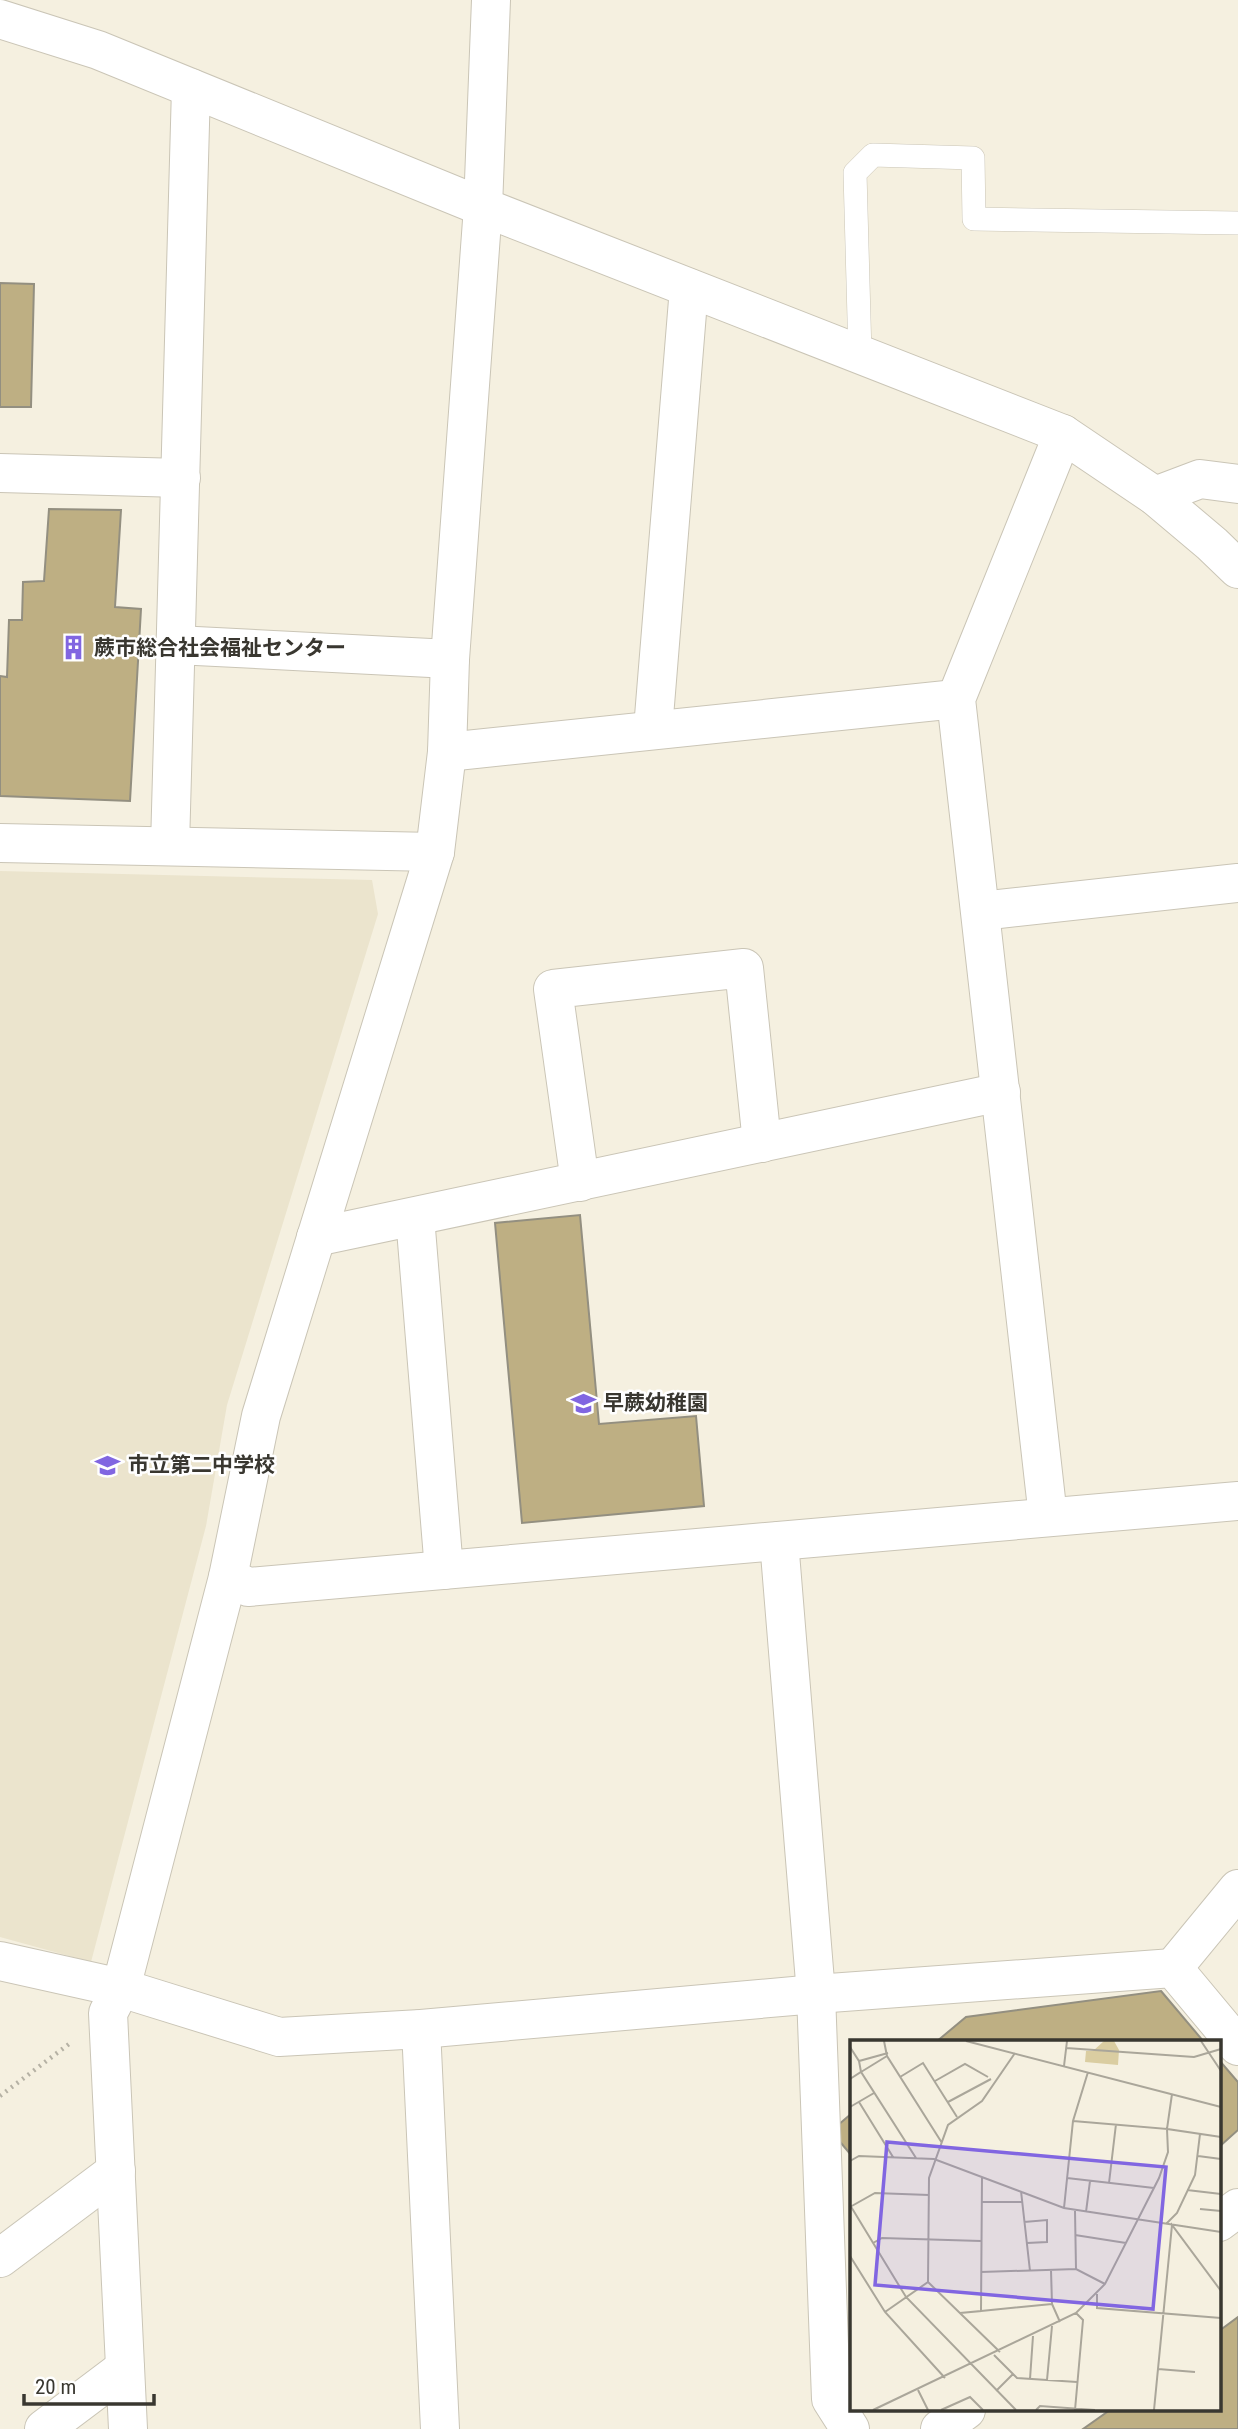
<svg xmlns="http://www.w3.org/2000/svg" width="1238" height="2429" font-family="'Roboto Condensed','Noto Sans JP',sans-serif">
	<rect width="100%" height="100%" fill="#f5f0e0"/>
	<polygon fill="#ebe4cd" points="0,871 372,880 378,914 227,1405 206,1526 91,1962 0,1937"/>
	<g fill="#beaf83" stroke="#938f80" stroke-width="2">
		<polygon points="0,283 34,284 31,407 0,407"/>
		<polygon points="49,509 121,510 115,607 141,609 130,801 0,796 0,676 7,677 9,620 22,620 23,582 44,581"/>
		<polygon points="580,1215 599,1424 696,1416 704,1506 522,1523 495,1223"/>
		<polygon points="1161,1991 1204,2042 936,2042 966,2017"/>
		<polygon points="1219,2060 1238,2082 1238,2130 1219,2147"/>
		<polygon points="851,2114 851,2155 831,2131"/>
		<polygon points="1238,2317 1238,2429 1083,2429 1110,2410 1219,2410 1219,2331"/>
	</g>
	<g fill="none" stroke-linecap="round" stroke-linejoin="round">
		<defs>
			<polyline id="service" points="860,355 855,173 873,155 973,158 974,219 1238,223"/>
			<g id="minor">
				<polyline points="0,19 98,50 483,207 1063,434 1155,496 1212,544 1238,569"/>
				<polyline points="0,473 181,478"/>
				<polyline points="1155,496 1200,479 1238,484"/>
				<polyline points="176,645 450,659"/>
				<polyline points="653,729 689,288"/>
				<polyline points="447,752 956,699"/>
				<polyline points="0,843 435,852"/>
				<polyline points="170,846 191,88"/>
				<polyline points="981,911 1238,883"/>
				<polyline points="580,1182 553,989 744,968 762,1143"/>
				<polyline points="415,1217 444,1570"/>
				<polyline points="316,1237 1001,1092"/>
				<polyline points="1048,1517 956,699 1063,434"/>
				<polyline points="779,1541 816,1994 831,2399 850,2429"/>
				<polyline points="228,1577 248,1587 1238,1501"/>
				<polyline points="0,1961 121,1988 279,2037 421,2029 816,1994 1173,1968 1238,2046"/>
				<polyline points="1173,1968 1238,1889"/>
				<polyline points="421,2029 440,2429"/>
				<polyline points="0,2258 116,2171"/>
				<polyline points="44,2429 125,2368"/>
				<polyline points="128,2429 108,2013 121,1988 228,1577 261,1416 435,852 447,752 450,659 483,207 491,0"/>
			</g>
			<g id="tertiary">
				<polyline points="1219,2222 1238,2208"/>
				<polyline points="940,2429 966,2410"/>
			</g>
		</defs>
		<use href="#service" stroke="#cac5b6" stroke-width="24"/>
		<use href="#minor" stroke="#cac5b6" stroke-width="40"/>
		<use href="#tertiary" stroke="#cac5b6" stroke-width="40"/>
		<polyline stroke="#b5b1a4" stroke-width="4.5" stroke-dasharray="2 5" stroke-linecap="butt" points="0,2096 69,2044"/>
		<use href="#service" stroke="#fff" stroke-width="23"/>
		<use href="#minor" stroke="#fff" stroke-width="38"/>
		<use href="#tertiary" stroke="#fff" stroke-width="38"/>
	</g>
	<defs>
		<symbol id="building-bare" viewBox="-9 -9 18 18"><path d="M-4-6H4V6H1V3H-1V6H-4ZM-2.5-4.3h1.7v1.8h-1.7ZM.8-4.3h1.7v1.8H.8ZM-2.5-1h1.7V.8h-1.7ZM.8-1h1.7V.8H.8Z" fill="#8166e1" stroke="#fff" stroke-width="2.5" paint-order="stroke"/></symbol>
		<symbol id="school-bare" viewBox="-9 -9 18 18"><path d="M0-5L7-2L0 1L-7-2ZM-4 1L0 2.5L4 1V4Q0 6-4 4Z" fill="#8166e1" stroke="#fff" stroke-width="2.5" paint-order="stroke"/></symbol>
	</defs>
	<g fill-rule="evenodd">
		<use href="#building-bare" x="56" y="630" width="35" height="35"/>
		<use href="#school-bare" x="566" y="1386" width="35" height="35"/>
		<use href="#school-bare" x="90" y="1448" width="35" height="35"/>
	</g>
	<g text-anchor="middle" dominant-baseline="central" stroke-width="5" stroke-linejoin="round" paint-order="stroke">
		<g font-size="21" font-weight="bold" fill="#393730" stroke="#fff" text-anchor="start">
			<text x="94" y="648">蕨市総合社会福祉センター</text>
			<text x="603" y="1403">早蕨幼稚園</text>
			<text x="128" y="1465">市立第二中学校</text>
		</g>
	</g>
	<g transform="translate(850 2040)">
		<rect width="371" height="371" fill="#f5f0e0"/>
		<path d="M254,1H264L269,10L268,25L235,22L236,11H243Z" fill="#dacda1"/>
		<path fill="none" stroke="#aaa69a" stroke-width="2" d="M34,1L37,16L92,103M116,1L371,67M351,1L371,31M0,7L9,21L38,13M216,8L344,17L371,9M9,21L11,32L37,16M214,26L217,1M50,37L73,23L107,77M0,39L11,32L66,118M85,41L115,24L138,37M9,62L43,117M98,62L141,39M0,67L24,53M223,81L317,89L322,54M348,116L371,119M0,121L9,116L84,119L214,168L371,192M217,138L304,148M259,143L266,84M337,150L371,154M171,151L180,231M131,162H172M0,165L56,257L166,370M0,167L25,153L79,155M214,168L223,81L238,32M350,169L371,171M225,171L226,229M236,172L240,141M174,182L197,180V202L177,203M316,184L327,173L345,135L350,94M225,195L276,203M23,203L32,198L131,201M0,216L35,272L95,338M201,230L202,264L210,282M131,232L226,229L255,244M78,242L150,312M247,254V268L371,278M131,271L202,264M35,272L78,242L79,138L98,85L132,61L165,13M110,273L131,271L132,137M144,315L167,338L227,342M308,329L345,332M180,339L183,296M197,340L202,286M68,350L78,370M146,351L163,334M23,370L226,273L255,244L309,138L318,112L317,89L371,97M91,370L120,357L133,370M186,370L190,366L245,370M225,370L233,280L226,273M304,370L322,185L371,251"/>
		<path fill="#8166e1" fill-opacity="0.15" stroke="#8166e1" stroke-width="3.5" d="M37,102L316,127L303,269L25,245Z"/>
		<rect width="371" height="371" fill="none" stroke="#393730" stroke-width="3.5"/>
	</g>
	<path d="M24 2394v10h130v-10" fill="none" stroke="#393730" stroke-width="3.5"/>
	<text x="35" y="2394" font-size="21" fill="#393730" stroke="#ffffff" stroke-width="5" paint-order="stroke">20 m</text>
</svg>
